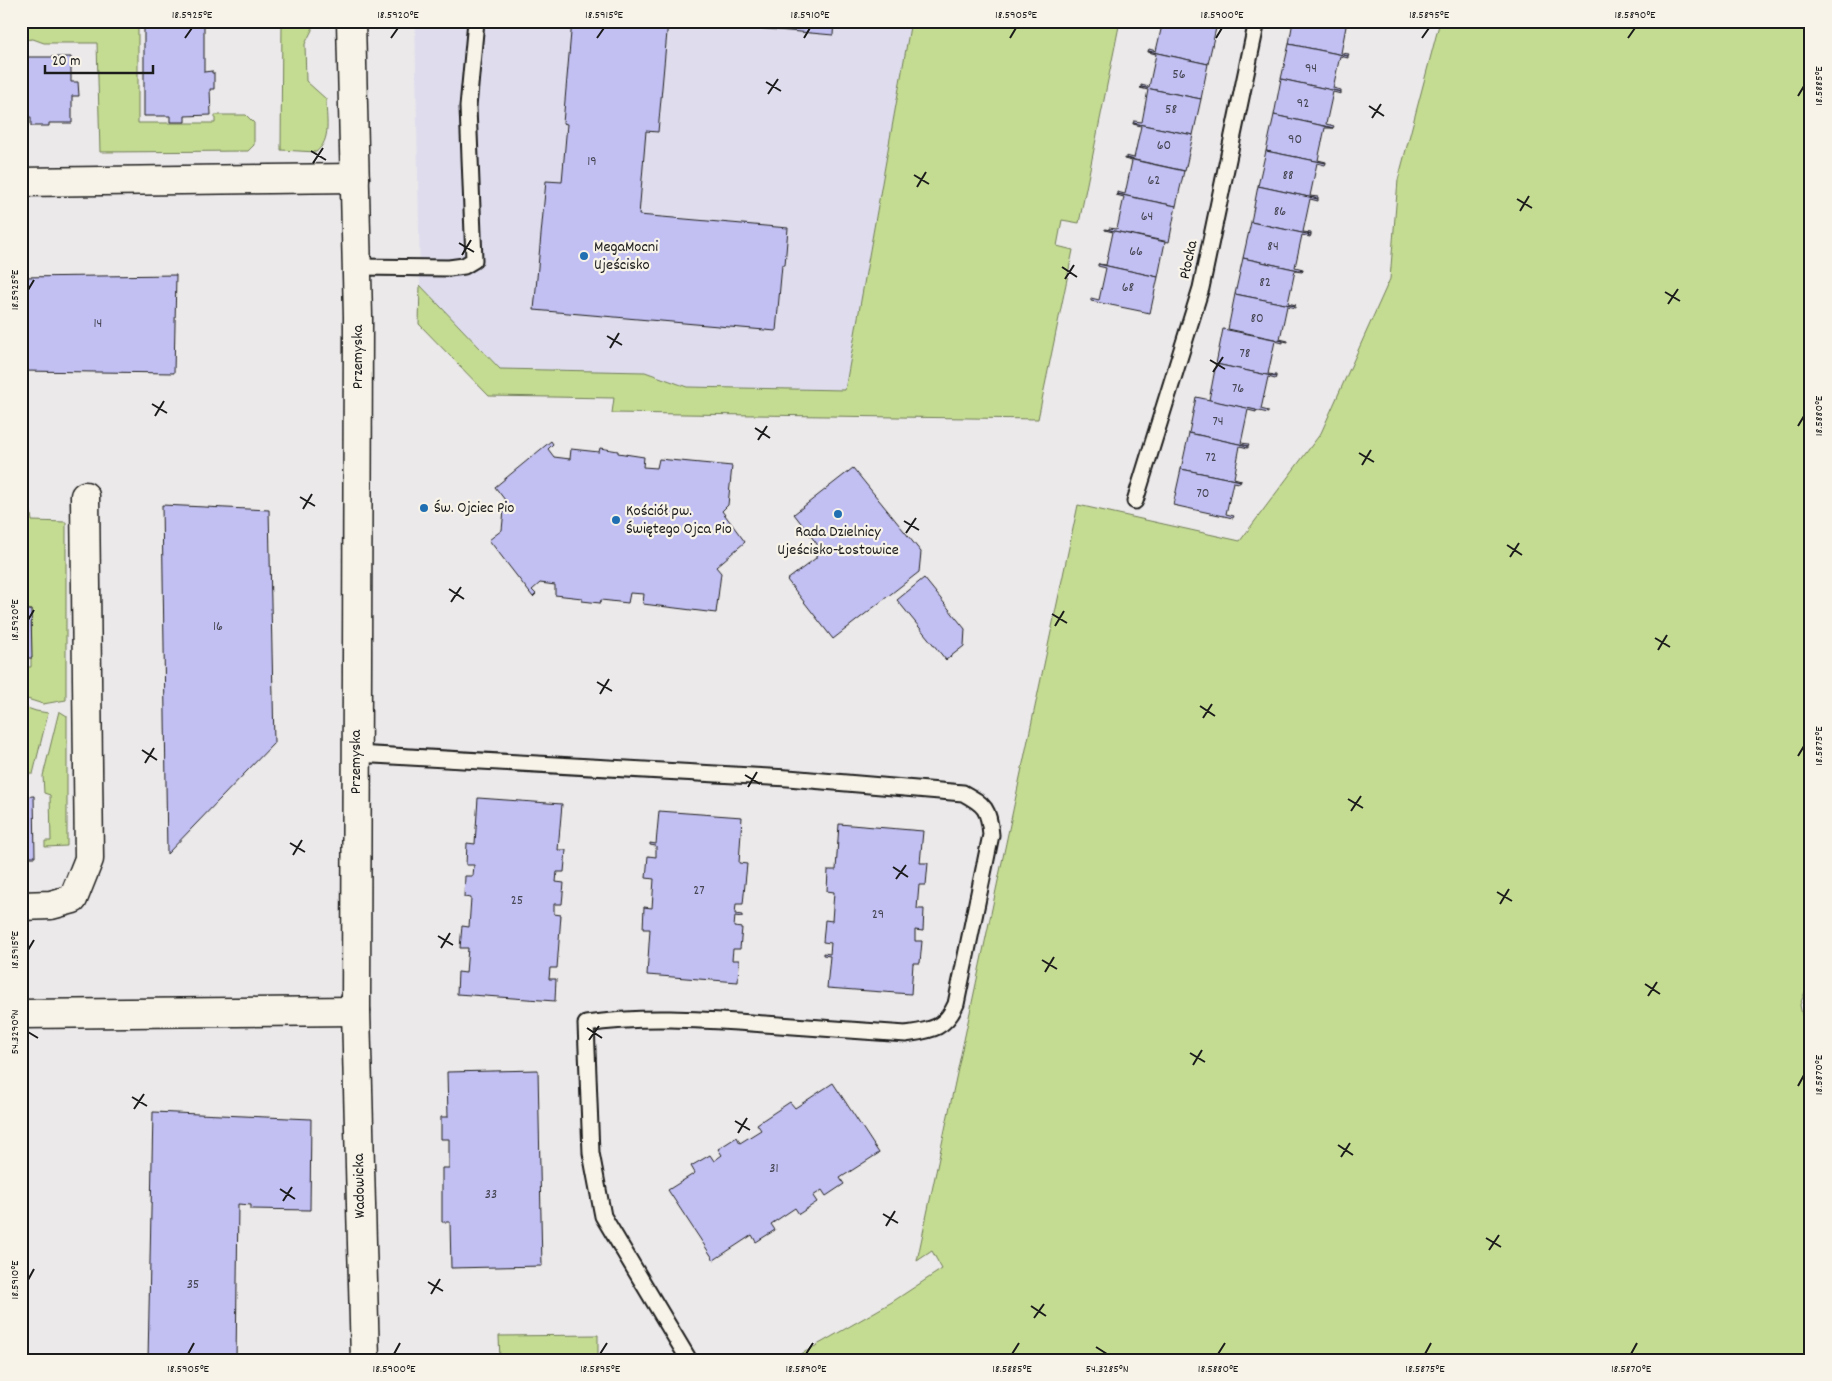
<svg xmlns="http://www.w3.org/2000/svg" width="1832" height="1381" font-family="Dekko,sans-serif">
	<rect width="100%" height="100%" fill="#ece9ea"/>
	<filter id="ink" filterUnits="userSpaceOnUse"><feTurbulence type="fractalNoise" baseFrequency=".02" numOctaves="2"/><feDisplacementMap in="SourceGraphic" scale="10" xChannelSelector="R" yChannelSelector="G"/><feConvolveMatrix kernelMatrix="1 2 1 2 8 2 1 2 1" color-interpolation-filters="sRGB"/></filter>
	<g filter="url(#ink)">
		<polygon fill="#dfdded" points="415,21 911,21 845,390 687,387 645,372 500,369 420,285"/>
		<g fill="#c4dc92" stroke="#707c57">
			<polygon points="21,21 138,21 138,123 215,123 215,115 246,115 254,123 254,145 248,151 100,152 97,43 44,43 33,39 21,40"/>
			<path d="M282,21H311L312,30L305,44L306,81L326,99C326,118 332,140 316,152L281,150Z"/>
			<polygon points="911,21 1120,21 1079,223 1062,220 1057,246 1073,250 1038,419 612,413 614,398 489,396 419,324 420,285 500,369 645,372 687,387 845,390"/>
			<polygon points="1440,21 1811,21 1811,976 1800,1005 1811,1057 1811,1360 791,1360 892,1302 942,1269 932,1251 917,1261 1078,505 1240,541 1321,433 1390,279 1398,180"/>
			<polygon points="21,488 28,493 32,521 66,522 66,700 43,704 21,697 21,667 31,667 31,610 23,610 23,580 21,579"/>
			<polygon points="21,706 36,711 48,713 33,774 21,774"/>
			<polygon points="59,711 67,716 67,846 45,847 45,841 51,841 50,795 44,793 43,776"/>
			<polygon points="598,1335 598,1360 500,1360 499,1336"/>
		</g>
		<g fill="#c2c0f3" stroke="#1c1c1c">
			<polygon points="144,21 212,21 204,22 204,72 212,71 212,73 214,73 214,89 210,89 211,115 185,116 185,122 170,122 170,116 144,116"/>
			<polygon points="572,21 668,21 658,132 646,131 639,215 788,228 785,265 782,265 776,331 534,310 546,181 562,182 567,124 563,123"/>
			<polygon points="678,21 834,21 833,35"/>
			<polygon points="1163,21 1186,21 1216,28 1208,64 1148,51 1149,49 1156,51"/>
			<polygon points="1186,21 1217,21 1216,28"/>
			<polygon points="1293,21 1347,21 1341,53 1349,54 1348,56 1289,44"/>
			<polygon points="1289,44 1348,56 1348,58 1340,56 1333,88 1341,90 1341,92 1281,79"/>
			<polygon points="1148,51 1208,64 1201,99 1141,87 1141,85 1149,87 1156,54 1148,52"/>
			<polygon points="24,57 71,57 71,82 78,82 79,96 72,96 72,123 49,123 49,126 31,126 31,117 21,117 21,63 25,63"/>
			<polygon points="1281,79 1341,92 1341,94 1333,92 1326,124 1334,126 1333,128 1274,115"/>
			<polygon points="1141,87 1201,99 1193,135 1133,123 1134,121 1142,122 1148,90 1140,88"/>
			<polygon points="1274,115 1333,128 1325,128 1318,160 1326,162 1326,163 1266,151"/>
			<polygon points="1133,123 1193,135 1185,171 1126,158 1126,156 1134,158 1141,126 1133,124"/>
			<polygon points="1266,151 1326,163 1325,165 1317,163 1310,196 1318,197 1318,199 1258,186"/>
			<polygon points="1124,158 1184,171 1176,206 1117,194 1117,192 1125,194 1132,161 1124,159"/>
			<polygon points="1258,186 1318,199 1318,201 1310,199 1303,232 1311,233 1311,235 1251,222"/>
			<polygon points="1117,194 1176,206 1169,242 1109,230 1109,228 1117,229 1124,197 1116,195"/>
			<polygon points="1251,222 1311,235 1310,237 1302,235 1295,267 1303,269 1303,271 1243,258"/>
			<polygon points="1105,229 1165,242 1158,277 1098,264 1106,265 1113,232 1105,230"/>
			<polygon points="1243,258 1303,271 1302,272 1295,271 1288,303 1296,305 1295,306 1235,294"/>
			<polygon points="1098,264 1158,277 1150,313 1091,301 1091,298 1099,300 1106,268 1098,266"/>
			<polygon points="176,275 174,373 21,371 21,277"/>
			<polygon points="1235,294 1295,306 1295,308 1287,306 1280,339 1288,341 1288,342 1228,329"/>
			<polygon points="1223,329 1283,341 1283,343 1275,341 1268,374 1276,375 1276,377 1216,364"/>
			<polygon points="1216,364 1276,377 1275,379 1268,377 1261,409 1268,411 1268,413 1209,400"/>
			<polygon points="1196,397 1256,410 1256,412 1248,410 1241,443 1249,444 1248,446 1189,433"/>
			<polygon points="1189,433 1248,446 1248,448 1240,446 1234,478 1241,480 1241,481 1181,469"/>
			<polygon points="551,441 553,444 548,449 554,457 570,459 571,449 599,452 600,448 618,451 618,453 644,457 643,467 657,468 659,459 732,466 728,505 722,511 745,542 716,567 721,573 716,613 643,604 644,594 630,593 628,603 601,600 600,603 582,601 582,598 555,595 555,585 540,583 532,590 536,594 533,597 489,540 502,530 505,500 495,487"/>
			<polygon points="853,468 921,552 919,572 833,639 787,580 816,558 817,544 794,514"/>
			<polygon points="1181,469 1241,481 1240,483 1233,482 1226,514 1234,516 1233,518 1173,505"/>
			<polygon points="162,505 269,510 274,743 167,854"/>
			<polygon points="924,578 965,629 964,646 946,660 897,600"/>
			<polygon points="21,579 23,579 23,610 31,610 32,658 21,658"/>
			<polygon points="34,796 35,857 21,857 21,797"/>
			<polygon points="478,798 562,804 558,850 566,850 564,872 557,872 556,882 564,883 562,904 554,904 554,914 561,915 557,968 550,968 549,979 556,979 555,1001 457,994 458,972 466,973 468,948 460,948 462,926 469,927 471,898 464,897 465,876 473,876 474,865 466,865 467,843 475,844"/>
			<polygon points="659,811 742,817 739,863 747,864 743,904 736,904 735,914 742,915 742,917 735,916 734,927 742,928 740,949 733,949 732,960 739,960 738,982 647,975 650,929 643,929 644,907 652,908 654,879 646,878 648,856 656,857 656,846 650,845 650,843 656,844"/>
			<polygon points="839,824 923,831 920,863 928,863 926,885 919,885 917,909 924,909 923,931 915,930 915,941 922,941 920,963 913,963 911,994 827,988 830,956 823,955 823,953 830,954 831,943 823,942 825,920 832,921 834,892 827,891 828,870 836,870"/>
			<polygon points="538,1070 542,1266 451,1268 450,1222 442,1222 442,1168 449,1168 449,1139 441,1139 441,1117 448,1117 447,1072"/>
			<polygon points="833,1083 879,1153 840,1178 844,1184 826,1196 822,1190 813,1196 817,1202 799,1214 795,1208 771,1224 775,1230 756,1242 752,1235 714,1260 668,1190 695,1173 691,1166 710,1155 714,1161 722,1155 718,1149 737,1137 740,1143 761,1130 757,1124 790,1102 795,1108"/>
			<polygon points="153,1112 311,1119 310,1210 251,1209 251,1205 238,1204 236,1360 148,1360"/>
		</g>
		<g fill="none" stroke-linecap="round" stroke-linejoin="round">
			<defs>
				<g id="service">
					<polyline points="357,267 449,268 464,266 474,260 468,107 476,21"/>
					<polyline points="1135,501 1201,288 1257,21"/>
					<path d="M356,754L788,778L963,793C985,805 989,809 991,835L956,1004C945,1029 931,1030 906,1034C859,1031 812,1027 765,1024C706,1020 645,1015 586,1024L591,1153L603,1216L689,1360"/>
				</g>
				<g id="minor">
					<polyline points="351,21 358,317 356,1011 365,1360"/>
					<polyline points="21,182 355,178"/>
					<polyline points="21,906 51,905 73,899 89,859 85,496"/>
					<polyline points="21,1014 356,1011"/>
				</g>
			</defs>
			<use href="#service" stroke="#1c1c1c" stroke-width="19"/>
			<use href="#minor" stroke="#1c1c1c" stroke-width="31"/>
			<use href="#service" stroke="#f7f3e8" stroke-width="15"/>
			<use href="#minor" stroke="#f7f3e8" stroke-width="28"/>
		</g>
	</g>
	<path fill="none" stroke="#1c1c1c" stroke-width="2" d="M185,38L192,28M391,38L398,28M597,38L604,28M804,38L810,28M1010,38L1016,28M1216,38L1222,28M1422,38L1429,28M1628,38L1635,28M766,82L781,91M768,94L778,79M1798,96L1804,86M1369,106L1384,116M1372,118L1381,104M311,151L326,160M313,163L323,148M914,175L929,184M917,187L926,172M1517,199L1532,208M1520,211L1529,196M459,243L474,252M462,255L471,240M1062,267L1077,277M1065,279L1074,265M28,290L34,280M1665,292L1680,301M1668,304L1678,289M607,336L622,345M610,348L619,333M1210,360L1225,369M1213,372L1223,357M152,404L167,413M155,416L164,401M1798,426L1804,416M755,428L770,438M758,440L767,426M1359,453L1374,462M1362,465L1371,450M300,497L315,506M303,509L312,494M904,521L919,530M906,533L916,518M1507,545L1522,555M1510,557L1519,543M449,589L464,599M451,602L461,587M1052,614L1067,623M28,620L34,610M1055,626L1064,611M1655,638L1670,647M1658,650L1667,635M597,682L612,691M600,694L609,679M1200,706L1215,716M1203,718L1212,704M142,750L157,760M1798,756L1804,746M145,763L154,748M745,775L760,784M748,787L757,772M1348,799L1363,808M1351,811L1361,796M290,843L305,852M293,855L302,840M893,867L908,877M896,879L906,865M1497,892L1512,901M1500,904L1509,889M438,936L453,945M441,948L450,933M28,950L34,940M1042,960L1057,969M1045,972L1054,957M1645,984L1660,994M1648,996L1657,982M587,1028L602,1038M28,1032L38,1038M589,1040L599,1026M1190,1053L1205,1062M1193,1065L1202,1050M1798,1086L1804,1075M132,1097L147,1106M134,1109L144,1094M735,1121L750,1130M738,1133L747,1118M1338,1145L1353,1155M1341,1157L1350,1143M280,1189L295,1199M283,1201L292,1187M883,1214L898,1223M886,1226L895,1211M1486,1238L1501,1247M1489,1250L1499,1235M28,1280L34,1269M428,1282L443,1291M431,1294L440,1279M1031,1306L1046,1316M1034,1318L1044,1304M1096,1347L1107,1354M188,1354L194,1343M394,1354L400,1343M600,1354L607,1343M806,1354L813,1343M1012,1354L1019,1343M1218,1354L1225,1343M1425,1354L1431,1343M1631,1354L1637,1343"/>
	<g fill="#1f6fb2" stroke="#f7f3e8" stroke-width="2">
		<circle cx="584" cy="256" r="5"/>
		<circle cx="424" cy="508" r="5"/>
		<circle cx="838" cy="514" r="5"/>
		<circle cx="616" cy="520" r="5"/>
	</g>
	<g text-anchor="middle" dominant-baseline="central" stroke-width="4.5" stroke-linejoin="round" paint-order="stroke">
		<g font-size="14" fill="#464552">
			<text x="1311" y="69">94</text>
			<text x="1179" y="75">56</text>
			<text x="1303" y="104">92</text>
			<text x="1171" y="110">58</text>
			<text x="1295" y="140">90</text>
			<text x="1164" y="146">60</text>
			<text x="592" y="162">19</text>
			<text x="1288" y="176">88</text>
			<text x="1154" y="181">62</text>
			<text x="1280" y="212">86</text>
			<text x="1147" y="217">64</text>
			<text x="1273" y="247">84</text>
			<text x="1136" y="252">66</text>
			<text x="1265" y="283">82</text>
			<text x="1128" y="288">68</text>
			<text x="1257" y="319">80</text>
			<text x="98" y="324">14</text>
			<text x="1245" y="354">78</text>
			<text x="1238" y="389">76</text>
			<text x="1218" y="422">74</text>
			<text x="1211" y="458">72</text>
			<text x="1203" y="494">70</text>
			<text x="218" y="627">16</text>
			<text x="699" y="891">27</text>
			<text x="517" y="901">25</text>
			<text x="878" y="915">29</text>
			<text x="774" y="1169">31</text>
			<text x="491" y="1195">33</text>
			<text x="193" y="1285">35</text>
		</g>
		<g font-size="16" fill="#1c1c1c" stroke="#f7f3e8" text-anchor="start">
			<text x="594" y="247">MegaMocni<tspan x="594" dy="18">Ujeścisko</tspan></text>
			<text x="434" y="508">Św. Ojciec Pio</text>
			<text x="626" y="511">Kościół pw.<tspan x="626" dy="18">Świętego Ojca Pio</tspan></text>
			<text x="838" y="532" text-anchor="middle">Rada Dzielnicy<tspan x="838" dy="18">Ujeścisko-Łostowice</tspan></text>
		</g>
		<g font-size="16" fill="#1c1c1c" stroke="#f7f3e8">
			<text transform="translate(1189 260) rotate(-78)">Płocka</text>
			<text transform="translate(358 357) rotate(-90)">Przemyska</text>
			<text transform="translate(356 762) rotate(-90)">Przemyska</text>
			<text transform="translate(360 1186) rotate(-91)">Wadowicka</text>
		</g>
	</g>
	<rect width="1832" height="1381" fill="none" stroke="#f7f3e8" stroke-width="55"/>
	<path d="M45 65v8h108v-8" fill="none" stroke="#1c1c1c" stroke-width="2.5"/>
	<text x="52" y="65" font-size="15" fill="#1c1c1c" stroke="#f7f3e8" stroke-width="4" paint-order="stroke">20 m</text>
	<rect x="28" y="28" width="1776" height="1326" fill="none" stroke="#1c1c1c" stroke-width="2"/>
	<g font-size="12" text-anchor="middle" fill="#1c1c1c">
		<text x="192" y="18">18.5925°E</text>
		<text x="398" y="18">18.5920°E</text>
		<text x="604" y="18">18.5915°E</text>
		<text x="810" y="18">18.5910°E</text>
		<text x="1016" y="18">18.5905°E</text>
		<text x="1222" y="18">18.5900°E</text>
		<text x="1429" y="18">18.5895°E</text>
		<text x="1635" y="18">18.5890°E</text>
		<text transform="translate(1818 86) rotate(-90)" y="4">18.5885°E</text>
		<text transform="translate(14 290) rotate(-90)" y="4">18.5925°E</text>
		<text transform="translate(1818 416) rotate(-90)" y="4">18.5880°E</text>
		<text transform="translate(14 620) rotate(-90)" y="4">18.5920°E</text>
		<text transform="translate(1818 746) rotate(-90)" y="4">18.5875°E</text>
		<text transform="translate(14 950) rotate(-90)" y="4">18.5915°E</text>
		<text transform="translate(14 1032) rotate(-90)" y="4">54.3290°N</text>
		<text transform="translate(1818 1075) rotate(-90)" y="4">18.5870°E</text>
		<text transform="translate(14 1280) rotate(-90)" y="4">18.5910°E</text>
		<text x="188" y="1372">18.5905°E</text>
		<text x="394" y="1372">18.5900°E</text>
		<text x="600" y="1372">18.5895°E</text>
		<text x="806" y="1372">18.5890°E</text>
		<text x="1012" y="1372">18.5885°E</text>
		<text x="1107" y="1372">54.3285°N</text>
		<text x="1218" y="1372">18.5880°E</text>
		<text x="1425" y="1372">18.5875°E</text>
		<text x="1631" y="1372">18.5870°E</text>
	</g>
</svg>
